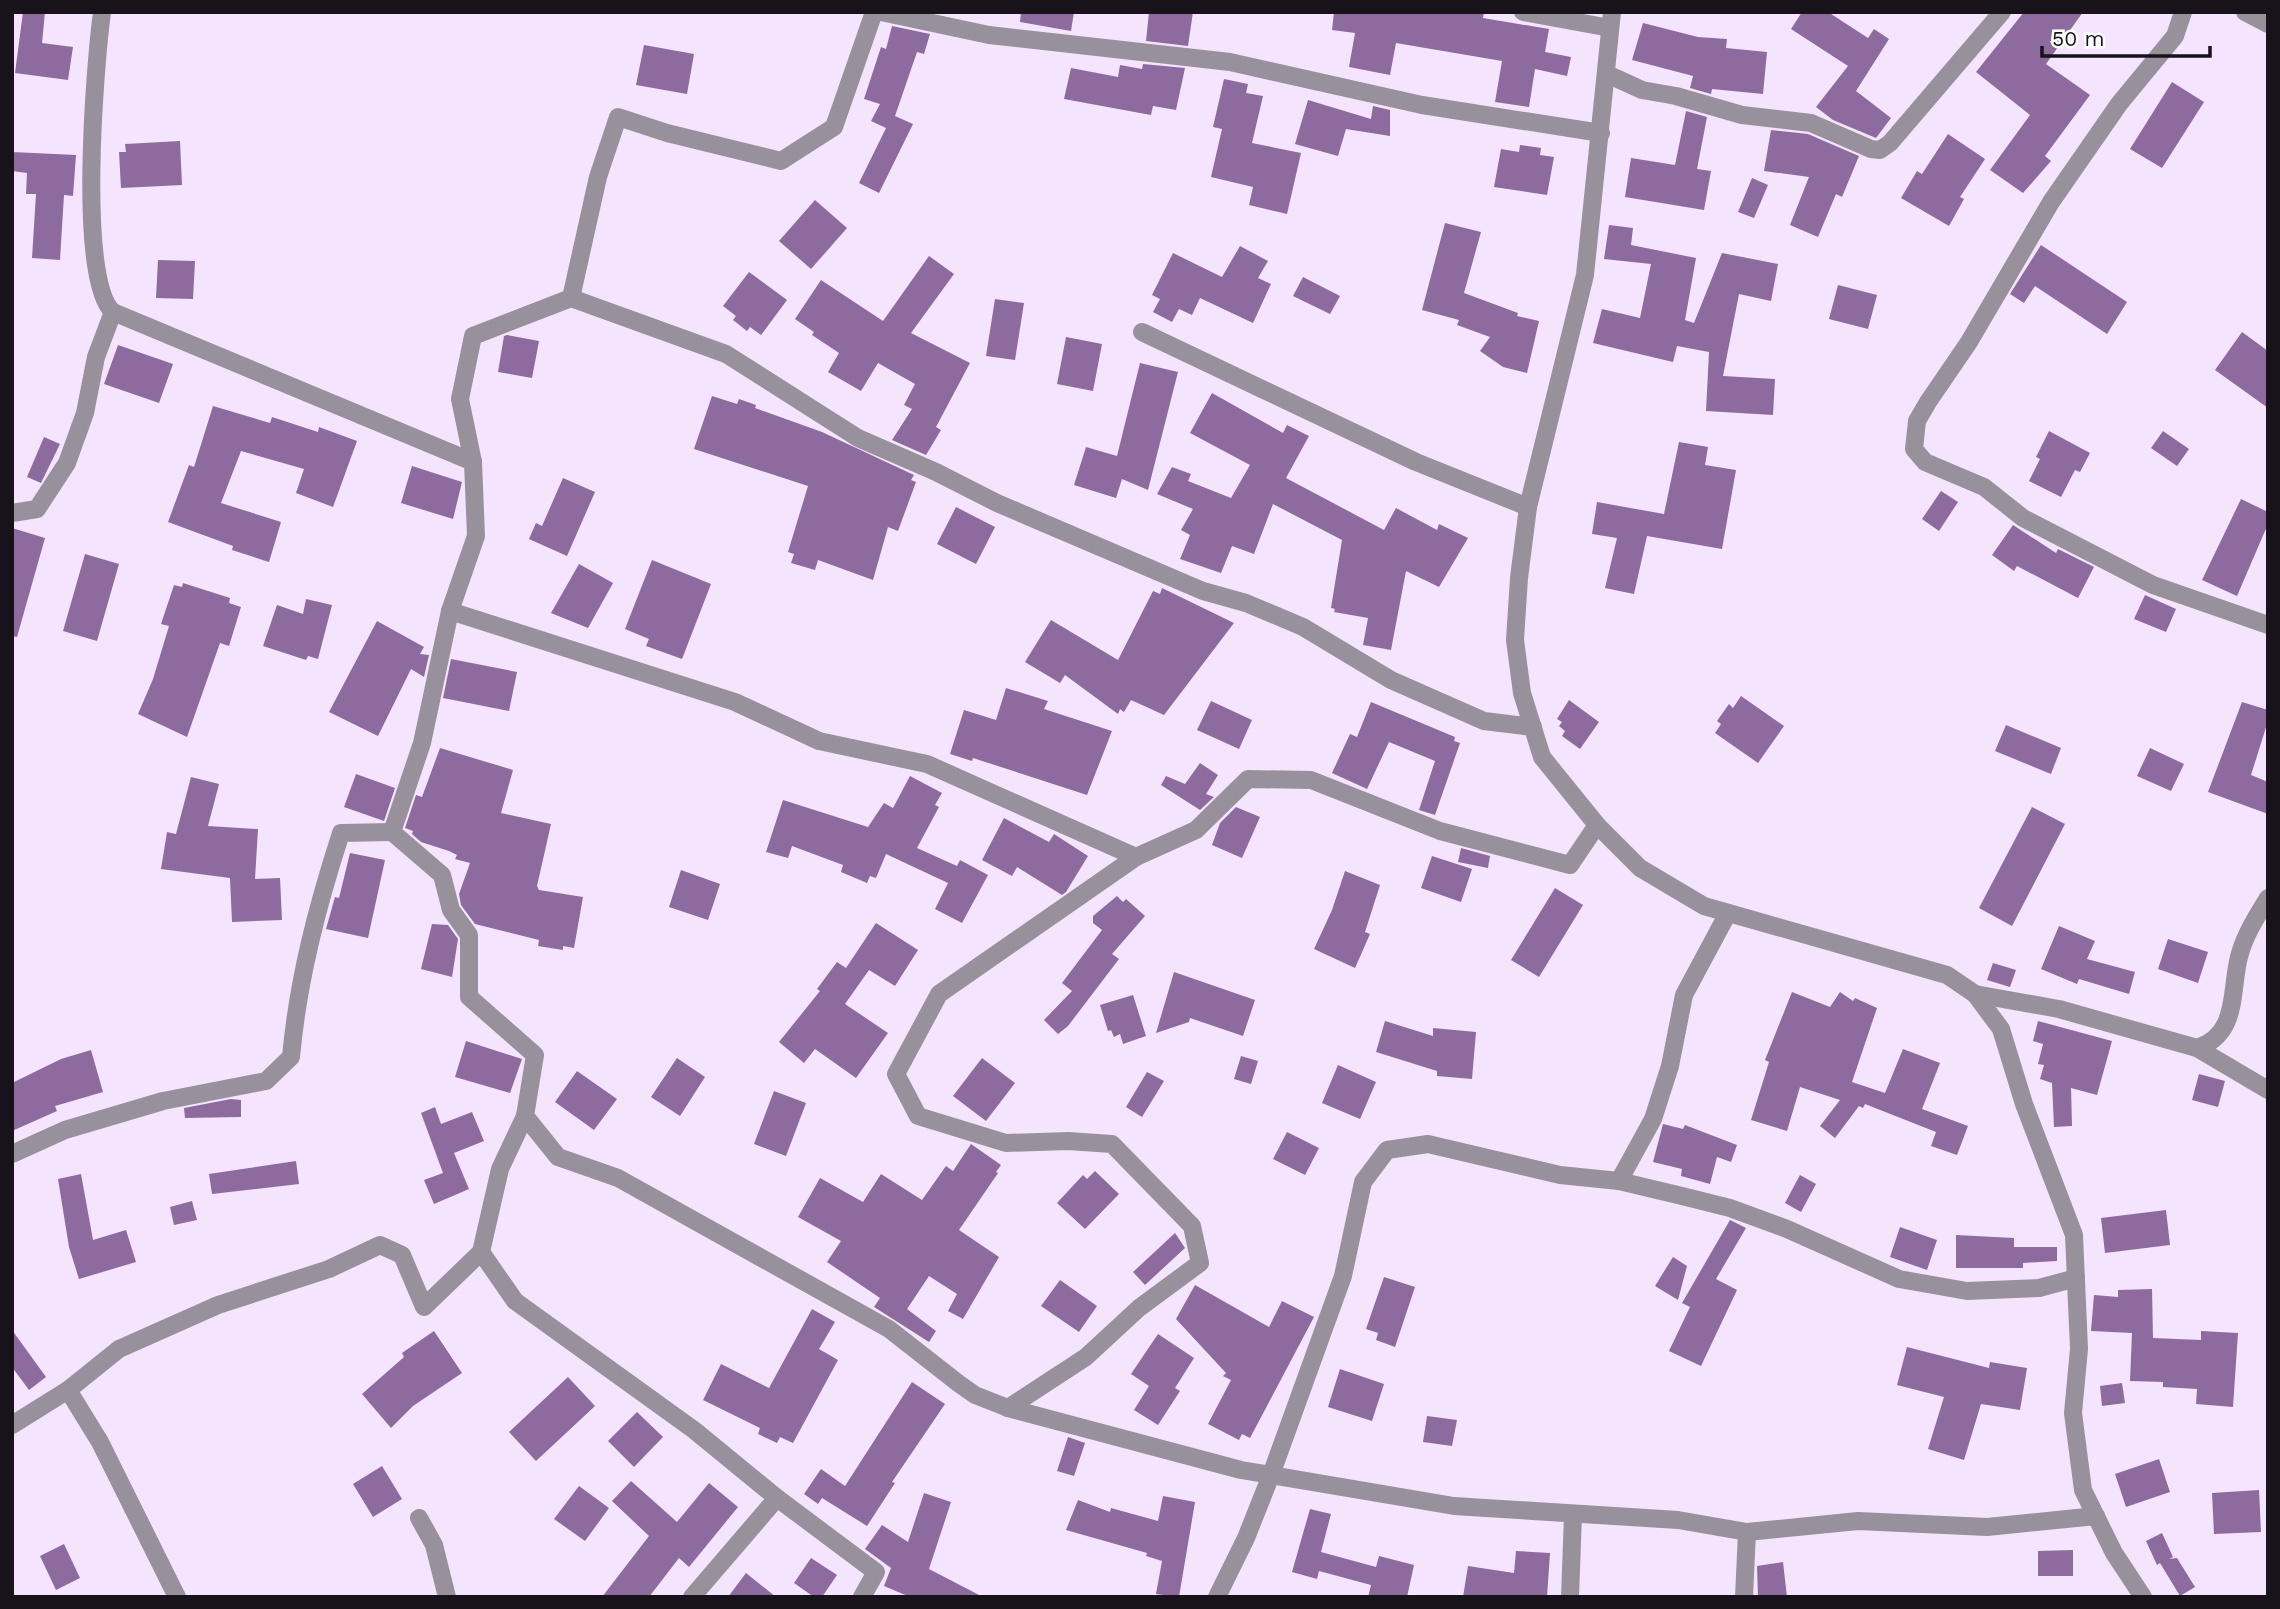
<svg xmlns="http://www.w3.org/2000/svg" width="2280" height="1609" font-family="'Work Sans',sans-serif">
	<rect width="100%" height="100%" fill="#f5e4fe"/>
	<g fill="#8e6b9e">
		<polygon points="23,12 45,12 42,43 73,47 68,80 15,73"/>
		<polygon points="1021,12 1074,12 1071,31 1020,22"/>
		<polygon points="1149,12 1193,12 1188,46 1146,41"/>
		<polygon points="1334,12 1484,12 1483,18 1549,29 1545,52 1571,57 1567,76 1535,69 1529,107 1495,102 1502,61 1396,43 1390,75 1349,67 1355,33 1332,30"/>
		<polygon points="1802,12 1828,12 1868,38 1874,29 1889,39 1856,91 1891,118 1876,138 1833,120 1816,107 1848,66 1791,29"/>
		<polygon points="2024,12 2083,12 2046,64 2090,95 2045,156 2051,161 2023,193 1990,170 2030,115 1976,72"/>
		<polygon points="1643,23 1698,37 1727,39 1726,48 1767,52 1763,94 1712,89 1711,94 1690,88 1693,76 1632,60"/>
		<polygon points="892,26 930,34 924,54 917,52 895,116 913,124 879,193 859,183 886,128 871,121 880,104 864,99 881,47 886,49"/>
		<polygon points="644,45 694,54 687,94 636,85"/>
		<polygon points="1143,64 1185,68 1176,110 1153,106 1151,115 1064,99 1071,68 1118,77 1120,65 1142,69"/>
		<polygon points="1224,79 1248,84 1246,93 1263,96 1252,143 1301,153 1287,214 1249,205 1253,187 1211,177 1222,129 1213,127"/>
		<polygon points="2172,82 2204,102 2162,168 2130,149"/>
		<polygon points="1308,100 1371,119 1373,106 1390,110 1390,136 1346,129 1338,156 1295,144"/>
		<polygon points="1686,111 1707,117 1697,169 1711,171 1704,210 1625,197 1631,158 1675,165"/>
		<polygon points="1771,130 1808,134 1859,156 1842,197 1836,194 1818,237 1790,225 1809,177 1764,171"/>
		<polygon points="1948,134 1985,159 1960,197 1964,199 1949,226 1901,198 1917,171 1922,174"/>
		<polygon points="180,141 182,185 121,188 119,152 126,152 125,144"/>
		<polygon points="1520,145 1541,148 1540,155 1554,157 1547,195 1494,187 1501,149 1519,152"/>
		<polygon points="12,152 76,155 73,196 64,195 60,260 32,258 36,194 26,194 27,173 12,171"/>
		<polygon points="1752,178 1768,185 1754,218 1738,212"/>
		<polygon points="815,200 847,228 811,269 779,241"/>
		<polygon points="1445,223 1481,232 1464,293 1518,313 1517,316 1539,321 1527,373 1503,367 1480,351 1490,337 1457,325 1459,320 1422,310"/>
		<polygon points="1609,225 1633,228 1631,245 1696,258 1685,320 1694,323 1722,253 1778,264 1771,301 1739,294 1723,376 1775,379 1773,415 1706,411 1709,352 1677,346 1673,362 1593,343 1602,309 1640,318 1651,264 1604,259"/>
		<polygon points="2041,245 2127,302 2107,334 2035,286 2024,303 2010,294"/>
		<polygon points="1240,246 1268,261 1258,278 1271,284 1253,323 1200,298 1192,315 1179,309 1172,322 1153,312 1160,299 1152,295 1173,253 1222,277"/>
		<polygon points="929,256 954,274 911,333 970,363 936,427 941,430 926,455 892,440 912,409 904,405 915,384 878,363 861,391 828,372 839,353 812,335 814,332 795,319 821,280 883,321"/>
		<polygon points="158,260 195,261 193,299 156,298"/>
		<polygon points="749,272 787,300 761,335 750,327 747,331 733,320 736,316 723,306"/>
		<polygon points="1303,277 1340,296 1330,314 1293,296"/>
		<polygon points="1838,285 1877,295 1868,329 1829,319"/>
		<polygon points="995,299 1024,303 1015,360 986,356"/>
		<polygon points="2242,332 2268,351 2268,408 2215,370"/>
		<polygon points="507,335 539,341 532,378 498,372 504,336"/>
		<polygon points="1066,337 1102,344 1093,391 1057,384"/>
		<polygon points="118,345 173,364 159,403 104,384"/>
		<polygon points="1140,363 1178,372 1148,490 1122,479 1116,498 1074,485 1086,447 1117,456"/>
		<polygon points="1212,393 1283,433 1287,425 1309,436 1286,478 1384,530 1396,508 1437,530 1439,524 1468,538 1439,587 1406,571 1391,650 1363,645 1368,618 1334,612 1335,609 1331,608 1342,540 1273,504 1254,554 1232,546 1221,573 1180,559 1190,535 1181,530 1193,509 1157,494 1172,467 1191,474 1188,481 1231,498 1250,465 1190,433"/>
		<polygon points="712,396 737,404 739,399 756,405 755,408 822,432 914,475 911,480 916,482 898,531 888,527 873,580 818,560 815,570 791,563 794,554 788,552 808,486 694,449"/>
		<polygon points="213,406 270,423 272,417 318,432 319,427 357,441 333,507 296,493 304,469 241,451 221,503 281,522 269,562 232,550 233,546 168,522 189,465 194,467"/>
		<polygon points="2049,431 2090,453 2080,472 2075,470 2061,497 2029,481 2040,459 2036,457"/>
		<polygon points="2163,431 2189,449 2177,466 2151,448"/>
		<polygon points="44,437 60,444 41,483 27,477"/>
		<polygon points="1679,442 1708,447 1705,465 1736,470 1722,549 1647,536 1634,594 1605,588 1617,538 1592,534 1597,502 1664,514"/>
		<polygon points="412,466 462,482 453,519 401,503"/>
		<polygon points="563,478 595,492 567,556 529,539 536,523 542,526"/>
		<polygon points="1941,491 1958,502 1939,531 1922,519"/>
		<polygon points="2241,499 2268,512 2268,524 2237,596 2202,580"/>
		<polygon points="956,507 995,527 976,564 937,544"/>
		<polygon points="2013,525 2056,553 2058,549 2094,567 2078,598 2017,566 2014,571 1992,555"/>
		<polygon points="12,528 45,538 17,637 12,636"/>
		<polygon points="85,554 119,564 97,641 63,631"/>
		<polygon points="652,560 711,584 682,659 646,646 649,639 625,629"/>
		<polygon points="579,564 613,583 588,628 551,613"/>
		<polygon points="183,583 230,598 229,603 241,607 229,646 220,643 187,737 138,714 153,679 169,626 161,624 174,585 182,587"/>
		<polygon points="1162,588 1234,623 1164,715 1131,700 1124,712 1120,709 1118,714 1065,675 1060,683 1025,662 1051,620 1118,660 1153,591 1160,594"/>
		<polygon points="2145,595 2176,609 2166,632 2134,619"/>
		<polygon points="306,599 332,605 318,659 308,656 306,660 263,646 277,605 303,614"/>
		<polygon points="377,621 424,647 420,654 429,655 424,677 411,669 378,736 329,712"/>
		<polygon points="451,659 517,672 509,711 443,698"/>
		<polygon points="1006,688 1048,701 1044,709 1112,731 1087,795 973,758 972,761 950,754 964,710 996,720"/>
		<polygon points="1741,696 1784,726 1758,763 1715,733 1721,724 1717,721 1729,704 1733,708"/>
		<polygon points="1569,700 1599,722 1580,749 1562,736 1565,731 1559,726 1562,722 1557,719"/>
		<polygon points="1211,701 1252,720 1239,749 1197,730"/>
		<polygon points="1371,702 1455,737 1454,741 1460,743 1435,815 1419,810 1435,761 1389,742 1367,789 1332,773 1350,734 1357,737"/>
		<polygon points="2242,702 2268,710 2268,721 2251,775 2268,782 2268,814 2208,792"/>
		<polygon points="2006,725 2061,748 2051,774 1995,751"/>
		<polygon points="440,748 513,770 501,813 551,824 537,886 539,890 583,897 574,948 563,946 563,950 538,946 539,940 475,924 461,905 459,894 470,863 455,859 457,855 449,851 421,842 412,834 413,831 405,828 416,795 422,797"/>
		<polygon points="2150,748 2184,764 2171,791 2137,776"/>
		<polygon points="1200,763 1218,775 1206,794 1214,797 1200,810 1161,785 1166,776 1185,784"/>
		<polygon points="356,774 395,788 384,821 344,807"/>
		<polygon points="910,776 942,793 935,805 939,807 917,848 957,866 960,860 988,875 962,923 935,909 948,883 886,854 876,878 870,876 867,883 841,872 843,865 792,846 788,858 766,852 783,800 868,827 884,803 893,808"/>
		<polygon points="191,777 219,784 208,826 258,829 255,879 280,878 282,920 232,922 230,878 161,869 167,832 176,834"/>
		<polygon points="1236,807 1260,817 1242,858 1212,845 1220,823"/>
		<polygon points="2032,807 2065,824 2012,926 1979,908"/>
		<polygon points="1004,818 1049,842 1054,834 1088,856 1066,892 1062,895 1017,867 1012,876 982,860"/>
		<polygon points="1461,848 1490,856 1488,868 1458,862"/>
		<polygon points="350,853 385,860 368,938 326,929 335,897 339,898"/>
		<polygon points="1432,856 1472,869 1461,902 1421,888"/>
		<polygon points="681,870 720,884 708,920 669,907"/>
		<polygon points="1345,871 1380,885 1365,932 1370,934 1355,968 1314,949 1332,910"/>
		<polygon points="1555,888 1583,905 1539,977 1511,960"/>
		<polygon points="1117,896 1123,902 1126,899 1145,916 1112,954 1119,959 1068,1026 1058,1034 1044,1020 1072,991 1062,983 1102,930 1093,923 1093,916"/>
		<polygon points="876,923 918,950 895,986 869,970 845,1004 888,1033 856,1078 815,1049 804,1063 779,1042 820,991 817,989 837,962 846,968"/>
		<polygon points="432,924 448,925 458,939 452,977 421,969"/>
		<polygon points="2059,926 2095,941 2087,959 2135,972 2129,994 2079,979 2077,984 2041,969"/>
		<polygon points="2168,939 2208,952 2198,983 2158,969"/>
		<polygon points="1993,963 2016,970 2010,987 1987,980"/>
		<polygon points="1174,972 1255,1000 1243,1036 1190,1018 1189,1022 1156,1033"/>
		<polygon points="1792,992 1830,1007 1840,992 1853,1001 1855,998 1877,1008 1852,1082 1885,1093 1903,1049 1940,1063 1922,1109 1968,1126 1957,1155 1931,1146 1936,1132 1865,1104 1863,1108 1859,1106 1835,1138 1820,1126 1840,1100 1800,1087 1787,1131 1751,1120 1769,1062 1765,1060"/>
		<polygon points="1133,995 1146,1036 1123,1044 1120,1034 1114,1037 1111,1030 1108,1031 1100,1005"/>
		<polygon points="1385,1021 1433,1036 1433,1028 1476,1032 1472,1079 1437,1076 1437,1071 1376,1052"/>
		<polygon points="2038,1021 2112,1041 2097,1095 2071,1088 2072,1126 2054,1127 2052,1083 2040,1079 2044,1065 2038,1064 2043,1044 2033,1041"/>
		<polygon points="466,1041 522,1059 510,1093 455,1077"/>
		<polygon points="91,1050 103,1092 55,1106 57,1111 12,1131 12,1083 61,1059"/>
		<polygon points="1241,1056 1258,1061 1251,1084 1234,1079"/>
		<polygon points="677,1058 705,1077 680,1116 651,1097"/>
		<polygon points="982,1058 1015,1083 986,1121 953,1096"/>
		<polygon points="1338,1065 1376,1082 1360,1119 1322,1103"/>
		<polygon points="577,1071 617,1099 594,1130 555,1102"/>
		<polygon points="1147,1072 1164,1081 1142,1117 1126,1107"/>
		<polygon points="2199,1074 2225,1081 2218,1107 2192,1100"/>
		<polygon points="774,1091 806,1103 786,1156 754,1144"/>
		<polygon points="231,1099 241,1100 241,1117 185,1118 184,1108"/>
		<polygon points="435,1107 441,1124 472,1112 484,1141 454,1153 469,1189 434,1204 424,1180 443,1173 421,1113"/>
		<polygon points="1663,1124 1683,1129 1685,1125 1737,1145 1731,1162 1717,1157 1710,1184 1681,1176 1682,1169 1653,1162"/>
		<polygon points="1287,1132 1319,1148 1305,1175 1273,1159"/>
		<polygon points="971,1144 1001,1165 996,1172 998,1173 959,1230 999,1257 963,1319 948,1311 957,1294 929,1276 907,1309 936,1331 929,1342 874,1307 880,1298 827,1262 841,1241 798,1217 820,1178 863,1202 881,1174 922,1200 946,1166 953,1171"/>
		<polygon points="296,1161 299,1184 212,1194 209,1174"/>
		<polygon points="1095,1171 1119,1194 1085,1229 1057,1203 1083,1175 1087,1179"/>
		<polygon points="81,1174 93,1240 126,1230 136,1262 79,1279 69,1247 58,1179"/>
		<polygon points="1800,1175 1816,1184 1801,1212 1785,1203"/>
		<polygon points="192,1201 197,1220 174,1225 170,1207"/>
		<polygon points="2166,1210 2170,1245 2105,1253 2101,1218"/>
		<polygon points="1730,1220 1746,1228 1716,1279 1737,1290 1701,1366 1669,1351 1690,1307 1682,1303"/>
		<polygon points="1900,1227 1937,1240 1927,1270 1890,1257"/>
		<polygon points="1175,1233 1185,1248 1145,1285 1133,1272"/>
		<polygon points="1956,1235 2014,1238 2014,1247 2057,1247 2057,1261 2023,1263 2023,1268 1956,1268"/>
		<polygon points="1673,1257 1687,1266 1678,1300 1655,1286"/>
		<polygon points="1384,1277 1415,1287 1395,1347 1376,1340 1378,1333 1366,1329"/>
		<polygon points="1060,1280 1097,1306 1079,1332 1041,1306"/>
		<polygon points="1195,1285 1269,1327 1282,1301 1314,1317 1250,1438 1242,1434 1239,1440 1208,1424 1231,1380 1223,1376 1226,1373 1176,1319"/>
		<polygon points="2152,1289 2153,1338 2201,1340 2201,1331 2238,1333 2233,1407 2196,1404 2197,1389 2163,1387 2163,1382 2130,1381 2132,1333 2091,1331 2094,1295 2118,1297 2118,1290"/>
		<polygon points="812,1309 835,1322 819,1349 838,1360 793,1443 780,1437 777,1443 758,1434 760,1428 703,1400 721,1364 769,1388"/>
		<polygon points="12,1330 46,1377 29,1390 12,1367"/>
		<polygon points="434,1331 462,1373 413,1406 391,1428 362,1394 404,1357 402,1353"/>
		<polygon points="1158,1334 1194,1358 1175,1388 1180,1391 1158,1425 1134,1410 1149,1386 1131,1374"/>
		<polygon points="1907,1347 1989,1368 1990,1362 2027,1368 2020,1410 1981,1404 1964,1460 1928,1449 1944,1397 1897,1385"/>
		<polygon points="1340,1369 1384,1384 1372,1421 1328,1407"/>
		<polygon points="568,1377 595,1406 536,1461 509,1432"/>
		<polygon points="912,1382 945,1404 892,1482 895,1483 867,1526 822,1498 818,1504 804,1494 821,1469 845,1486"/>
		<polygon points="2122,1383 2125,1403 2102,1406 2100,1386"/>
		<polygon points="637,1412 663,1437 634,1467 608,1441"/>
		<polygon points="1427,1416 1457,1420 1452,1446 1423,1442"/>
		<polygon points="1068,1437 1085,1443 1074,1476 1057,1471"/>
		<polygon points="2159,1459 2170,1492 2126,1507 2115,1474"/>
		<polygon points="382,1466 402,1499 373,1517 353,1484"/>
		<polygon points="631,1481 677,1522 709,1483 738,1507 689,1567 679,1558 649,1597 602,1597 649,1536 612,1501"/>
		<polygon points="579,1486 609,1508 585,1541 554,1519"/>
		<polygon points="2259,1490 2261,1532 2214,1534 2212,1493"/>
		<polygon points="924,1493 951,1502 929,1569 983,1597 910,1597 884,1586 891,1568 865,1549 882,1525 908,1542"/>
		<polygon points="1163,1496 1195,1502 1179,1597 1156,1594 1162,1561 1146,1556 1147,1553 1066,1530 1078,1500 1110,1512 1111,1508 1158,1521"/>
		<polygon points="1310,1509 1331,1514 1321,1552 1376,1567 1379,1556 1414,1565 1407,1597 1368,1597 1371,1585 1319,1571 1317,1579 1292,1572"/>
		<polygon points="2162,1533 2173,1557 2169,1559 2177,1558 2195,1587 2180,1596 2160,1563 2157,1565 2146,1541"/>
		<polygon points="64,1544 80,1578 56,1590 40,1556"/>
		<polygon points="2073,1550 2073,1576 2038,1576 2038,1551"/>
		<polygon points="1516,1551 1550,1553 1547,1597 1463,1597 1468,1566 1514,1573"/>
		<polygon points="811,1558 837,1575 822,1597 814,1597 794,1583"/>
		<polygon points="1783,1562 1787,1597 1758,1597 1757,1566"/>
		<polygon points="746,1573 776,1597 728,1597"/>
	</g>
	<g fill="none" stroke-linecap="round" stroke-linejoin="round">
		<g stroke="#98919c" stroke-width="18">
			<path d="M102,12C95,65 77,280 113,312L473,462L476,536L450,611L735,702L819,741L927,764L1136,857L1196,830L1248,779L1311,780L1440,831L1570,865L1597,825"/>
			<polyline points="881,12 989,35 1230,62 1422,105 1601,133"/>
			<polyline points="1523,12 1610,28"/>
			<polyline points="1612,12 1585,275 1528,507 1519,578 1515,640 1522,693 1542,757 1597,825 1640,868 1704,906 1947,975 1975,994 2001,1029 2024,1104 2074,1235 2079,1349 2073,1413 2083,1490 2114,1553 2143,1597"/>
			<polyline points="2183,12 2175,36 2119,104 2051,202 1969,342 1928,402 1917,421 1914,449 1925,462 1984,487 2023,518 2153,585 2268,625"/>
			<polyline points="2245,12 2268,24"/>
			<polyline points="1607,74 1642,90 1676,96 1742,115 1811,123 1871,149 1880,150 1890,143 2002,12"/>
			<polyline points="571,298 598,177 618,117 667,133 781,161 834,127 874,12"/>
			<polyline points="1142,332 1416,462 1528,507"/>
			<polyline points="473,462 460,399 473,336 571,298 726,354 858,438 936,472 997,503 1203,591 1246,603 1303,627 1391,680 1484,721 1533,727"/>
			<polyline points="12,513 37,509 67,463 85,413 96,357 113,312"/>
			<polyline points="450,611 422,743 392,832 442,875 451,910 469,935 469,997 535,1055 525,1116 558,1157 618,1178 889,1329 958,1383 975,1395 1008,1408 1241,1470 1454,1506 1678,1520 1747,1532 1858,1521 1987,1527 2096,1516"/>
			<polyline points="1975,994 2059,1009 2197,1048 2268,1090"/>
			<path d="M2197,1048C2239,1034 2230,992 2239,957C2244,936 2257,916 2268,898"/>
			<polyline points="525,1116 500,1169 481,1252 515,1301 694,1430 777,1498 876,1572 862,1597"/>
			<path d="M12,1154L65,1130L163,1101L266,1081L291,1057C298,980 317,907 341,833L392,832"/>
			<polyline points="1619,1181 1653,1119 1670,1066 1684,995 1728,913"/>
			<polyline points="68,1390 100,1442 177,1597"/>
			<polyline points="1008,1408 1086,1357 1139,1308 1200,1263 1192,1226 1112,1144 1068,1141 1006,1143 918,1116 896,1074 939,994 1136,857"/>
			<polyline points="12,1425 68,1390 119,1349 218,1305 329,1269 380,1245 402,1255 424,1307 481,1252"/>
			<polyline points="419,1518 434,1545 447,1597"/>
			<polyline points="692,1597 777,1498"/>
			<polyline points="1217,1597 1246,1538 1271,1475 1343,1276 1363,1182 1387,1150 1428,1144 1560,1175 1619,1181 1682,1196 1730,1208 1787,1229 1899,1279 1967,1291 2039,1288 2076,1278"/>
			<polyline points="1570,1597 1573,1515"/>
			<polyline points="1744,1597 1747,1532"/>
		</g>
	</g>
	<rect width="2280" height="1609" fill="none" stroke="#18121b" stroke-width="28"/>
	<path d="M2042 46v10h168v-10" fill="none" stroke="#18121b" stroke-width="3.5"/>
	<text x="2052" y="46" font-size="21" fill="#18121b" stroke="#ffffff" stroke-width="5" paint-order="stroke">50 m</text>
</svg>
